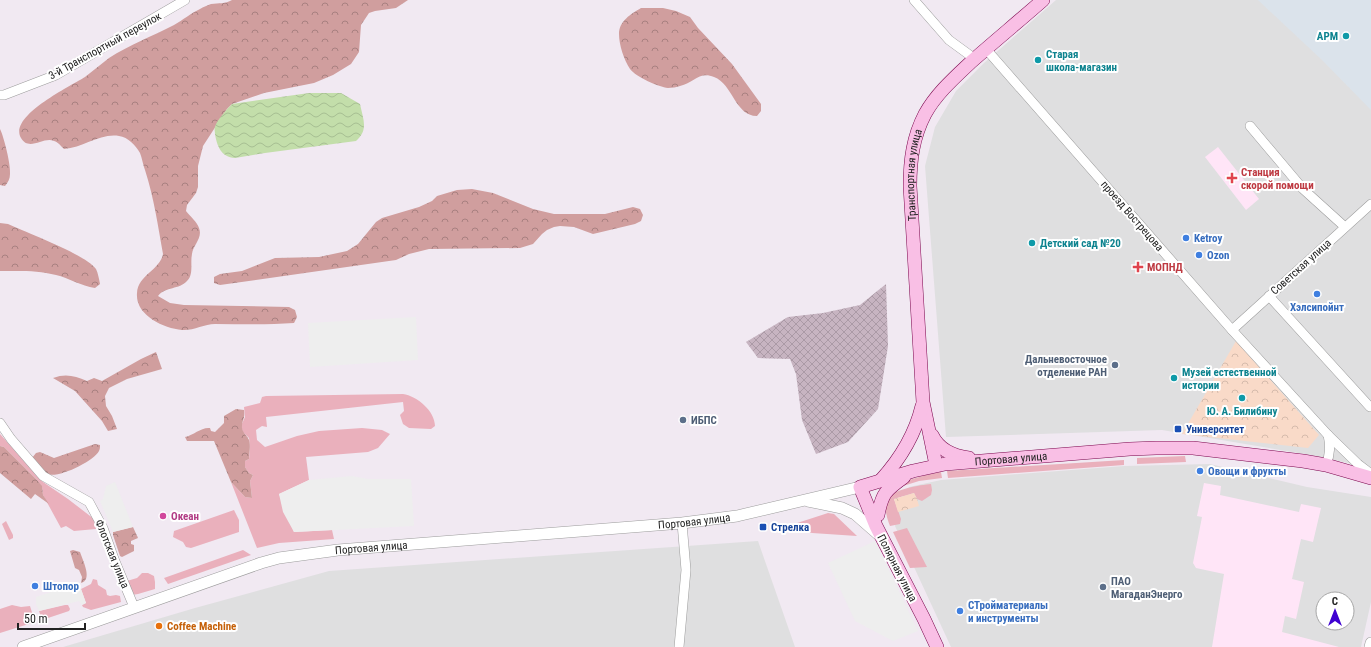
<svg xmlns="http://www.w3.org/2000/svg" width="1371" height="647" font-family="'Roboto Condensed',sans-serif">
	<defs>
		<pattern id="construction-cross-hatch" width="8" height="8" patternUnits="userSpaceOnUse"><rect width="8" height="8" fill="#c7b4c1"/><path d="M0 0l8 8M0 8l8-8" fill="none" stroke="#ab9aa6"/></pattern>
		<pattern id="forest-crowns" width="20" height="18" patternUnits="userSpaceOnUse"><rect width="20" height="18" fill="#d09e9e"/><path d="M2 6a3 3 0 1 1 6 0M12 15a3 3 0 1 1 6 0" fill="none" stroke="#a88080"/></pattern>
		<pattern id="park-crowns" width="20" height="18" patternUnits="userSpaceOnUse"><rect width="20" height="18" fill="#f9dac8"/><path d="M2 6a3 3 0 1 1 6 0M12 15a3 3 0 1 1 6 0" fill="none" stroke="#d5bbac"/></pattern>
		<pattern id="water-waves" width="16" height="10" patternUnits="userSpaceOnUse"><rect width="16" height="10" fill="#c3deaa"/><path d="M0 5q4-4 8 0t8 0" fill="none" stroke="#a7be92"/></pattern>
	</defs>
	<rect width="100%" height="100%" fill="#f1e9f2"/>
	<g fill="#dfdfe0" fill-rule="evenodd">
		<polygon points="1056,0 1371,0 1371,468 1316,456 1162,430 946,437 925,166 935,127 956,91 984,63"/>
		<path d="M1210,464L1307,487L1371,497V602L1361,647H951L895,526L899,505L909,487L941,480L1124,466ZM1323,599H1347V623H1323Z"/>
		<polygon points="758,541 795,647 63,647 195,608 329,571"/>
	</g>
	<polygon fill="#dbe3eb" points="1258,0 1371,0 1371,110 1322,60"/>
	<g fill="#ffe5f7">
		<polygon points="1218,147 1259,199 1246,210 1205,157"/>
		<polygon points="1204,483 1221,486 1220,495 1299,512 1301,504 1321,508 1313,542 1301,539 1292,579 1304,582 1296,619 1285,616 1282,632 1339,647 1212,647 1224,574 1196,568 1193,563 1202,517 1197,516"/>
	</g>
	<polygon fill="url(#construction-cross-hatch)" points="886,284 888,346 878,409 848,442 816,454 802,420 796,374 790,359 758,358 746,342 788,317 823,313 860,305"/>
	<g fill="#eab0bc">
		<path d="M403,394C417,396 435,411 435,426L431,429L409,428L403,424L400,415L404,411L403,402L266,417L267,427L262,426L256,430L257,440L265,447L297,436L319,431L362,428L382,430L390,434L378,448L368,452L306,457L309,480L279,494L294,532L332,530L334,539L279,543L257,548L231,482L245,497L252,498L250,481L253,475L249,473L245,467V461L249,459L250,446L249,438L243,432L241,426L245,417L244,407L260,403L262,397L266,396Z"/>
		<polygon points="0,434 43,482 68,499 94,519 96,529 74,531 66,526 61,528 43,495 42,487 37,480 4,447 0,446"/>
		<polygon points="1185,456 1186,462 1137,464 1137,458"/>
		<polygon points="1124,460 1124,465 948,478 947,471"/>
		<polygon points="941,472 942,478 919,481 900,487 902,482 926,475"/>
		<path d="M931,484L932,490L931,495L922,501L917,499L914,493L894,499L901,519L900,524L890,526C887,518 883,507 888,498C894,489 920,485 931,484Z"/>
		<polygon points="234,510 239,520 239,532 191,548 186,547 183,542 173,537 174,531"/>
		<polygon points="828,513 834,514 857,536 812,533 788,526"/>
		<polygon points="6,521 13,535 13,538 9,540 2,524"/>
		<polygon points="907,528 927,567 910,568 893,532"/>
		<polygon points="243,550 251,555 168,584 164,578"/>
		<polygon points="142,573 148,573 154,576 155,582 155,589 138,594 132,595 127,581 137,578"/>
		<polygon points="93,579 97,580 98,585 106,590 107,595 110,596 116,595 120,596 121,602 91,610 83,607 82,605 86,603 81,589 91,584"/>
		<polygon points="12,605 21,607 30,606 35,622 0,633 0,609"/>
		<polygon points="65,605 68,605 70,609 69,611 42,620 39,611"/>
	</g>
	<g fill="url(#forest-crowns)">
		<path d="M232,0H408L396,8L375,11L369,13L361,25L359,52L351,64L333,75L314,83L264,93L232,104L227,109L203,146L198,166V187L196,193L187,205L186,211C190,216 197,222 199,228C203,238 193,245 192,254C190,263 194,274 187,281C179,290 166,286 158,296L170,303L184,305L289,307L295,310L297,317L294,323C268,325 241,324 215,324C204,324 193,331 182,330C163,328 135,315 137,293C138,275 160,270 163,254C158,226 154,198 145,170C143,165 142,158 140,153C136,146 128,137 119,136C100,133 83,148 64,149C61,146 58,142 54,141C44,136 29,152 21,138C8,116 71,86 85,77C93,71 101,64 109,58C129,45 153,36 174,25C183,20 191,13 200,9C203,7 208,5 211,4C219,3 225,4 232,0Z"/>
		<path d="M641,8H663L676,11L690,17L698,28L732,64L761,104V111L757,116C735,116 733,84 714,77C699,71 694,83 680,86C677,87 672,88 668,88C659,87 636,77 630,69C624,60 619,45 619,34C619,21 631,14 641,8Z"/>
		<path d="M0,129C4,137 11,165 10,174C10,179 8,182 5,186L0,185Z"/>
		<polygon points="472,189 493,193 533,209 554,214 605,214 633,207 640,209 643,215 641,221 635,224 593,234 574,227 560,226 554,227 547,230 542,234 533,244 520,248 429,249 409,254 396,260 220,285 214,283 214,277 220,274 242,271 275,258 319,257 347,251 358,244 376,222 382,218 419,207 432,201 437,196 457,190"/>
		<path d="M0,223L8,224C27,233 85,254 96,269C98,273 99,279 100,284L95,288C81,286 69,278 56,275C38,270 19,271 0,271Z"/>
		<path d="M156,352L162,369L127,379L109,388L105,396L106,406L112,416L117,429L108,431L102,421L75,391L53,378C66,373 75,376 87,381L94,378L102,381L141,359Z"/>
		<path d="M236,409L244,410C245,419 243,418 242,425C241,432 247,435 249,440C251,446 249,453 249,459L245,461V467L249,473L253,475L250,481L252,498L245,497L231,482L214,441H187L185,437C194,435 201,427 210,428L211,431L215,432L224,423V416Z"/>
		<path d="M95,444L100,445C100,447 100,449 99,451C94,461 58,479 47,474C41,471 36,462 32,458L36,453L40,452L54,458Z"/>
		<polygon points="0,446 4,447 37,480 42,486 43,495 49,504 35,494 31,499 0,473"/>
		<polygon points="133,527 138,538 131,541 131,544 134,545 134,551 122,557 120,556 113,535 113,532"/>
		<path d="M73,550L80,552C83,561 93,580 81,583L82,577L79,570L75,568L70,551Z"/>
	</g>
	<g fill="url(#park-crowns)">
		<polygon points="1236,341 1319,435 1308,448 1182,434"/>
		<polygon points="914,493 917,499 919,506 898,512 894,499"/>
	</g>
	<g fill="#eee">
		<polygon points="416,317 418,360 310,367 308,323"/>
		<polygon points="352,476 368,479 411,479 414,526 294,532 283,512 279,494 309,480"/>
		<polygon points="115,482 133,527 113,532 100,501 103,499 106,486"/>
		<polygon points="875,541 918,631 893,641 855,621 828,563"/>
		<polygon points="75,584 81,589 86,603 82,605 79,601 39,611 36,604 36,597"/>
	</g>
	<path fill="url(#water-waves)" d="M309,93H341L360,104C363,119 369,130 356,141L265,153L235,158C221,157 217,146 215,134C215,131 214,129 215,127C216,121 227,109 232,104Z"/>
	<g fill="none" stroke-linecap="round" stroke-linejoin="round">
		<defs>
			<g id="minor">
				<polyline points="914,0 949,40 975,59"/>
				<polyline points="986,49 1232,330 1328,435 1358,464 1371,474"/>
				<polyline points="0,95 4,95 56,75 185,0"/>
				<polyline points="1250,126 1303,189 1345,227"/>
				<polyline points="1269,296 1370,407"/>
				<polyline points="1232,330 1371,204"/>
				<polyline points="0,423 11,439 43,476 89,502 103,528 114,559 134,607"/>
				<path d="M1326,465C1330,455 1331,446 1328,435"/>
				<polyline points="679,647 686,570 682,523"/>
			</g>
			<g id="tertiary">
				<polyline points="808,501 842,508 855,514 879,535"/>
				<path id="s1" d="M23,647L261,563L279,558L338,550L682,523L737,516L860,487"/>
				<polyline points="1370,647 1371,643"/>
			</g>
			<g id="secondary">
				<path d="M932,435C939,450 953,456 969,458"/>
				<path id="s2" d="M936,465L923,402L910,186C910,160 913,137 925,114C936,94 954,78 971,62C995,41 1019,21 1043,0"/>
				<path d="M881,480C901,458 915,435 922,406"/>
				<path d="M878,515C882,493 886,490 904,477"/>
				<path id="s3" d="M937,647L924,619L876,526L860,487L913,471L945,464L1130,449L1156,448H1193L1303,461L1326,465L1371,478"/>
			</g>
		</defs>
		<use href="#minor" stroke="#9c9c9c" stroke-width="10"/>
		<use href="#tertiary" stroke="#9c9c9c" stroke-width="12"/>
		<use href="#secondary" stroke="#7b064d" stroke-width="14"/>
		<use href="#minor" stroke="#fff" stroke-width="9"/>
		<use href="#tertiary" stroke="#fff" stroke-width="11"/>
		<use href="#secondary" stroke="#f9bfe5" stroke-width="13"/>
	</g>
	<g fill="#0f9aa8" stroke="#fff" stroke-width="1.5">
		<circle cx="1346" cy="36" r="4"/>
		<circle cx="1038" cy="60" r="4"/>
		<circle cx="1032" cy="243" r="4"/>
		<circle cx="1174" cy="378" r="4"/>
		<circle cx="1242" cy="398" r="4"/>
	</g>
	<g fill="#e0444e" stroke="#fff" stroke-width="1.5">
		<path d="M1230 172h4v4h4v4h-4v4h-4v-4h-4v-4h4z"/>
		<path d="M1136 261h4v4h4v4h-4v4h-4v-4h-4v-4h4z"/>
	</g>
	<g fill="#3f7fe0" stroke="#fff" stroke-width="1.5">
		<circle cx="1186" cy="238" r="4"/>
		<circle cx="1199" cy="255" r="4"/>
		<circle cx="1317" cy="294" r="4"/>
		<circle cx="1200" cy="471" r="4"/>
		<circle cx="35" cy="586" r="4"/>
		<circle cx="960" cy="611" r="4"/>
	</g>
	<g fill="#5c6f8a" stroke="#fff" stroke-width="1.5">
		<circle cx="1115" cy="365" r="4"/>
		<circle cx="683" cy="420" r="4"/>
		<circle cx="1103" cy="587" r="4"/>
	</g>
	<g fill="#1a4fb4" stroke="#fff" stroke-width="1.5">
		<rect x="1174" y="425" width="8" height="8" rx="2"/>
		<rect x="759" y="523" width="8" height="8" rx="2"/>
	</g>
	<circle fill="#d1479c" stroke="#fff" stroke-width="1.5" cx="163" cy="516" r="4"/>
	<circle fill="#e8710a" stroke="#fff" stroke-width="1.5" cx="159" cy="626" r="4"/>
	<g text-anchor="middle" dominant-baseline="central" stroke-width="4" stroke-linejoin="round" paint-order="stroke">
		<g font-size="11" font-weight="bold" fill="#0d838f" stroke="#fff" text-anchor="start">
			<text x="1338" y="36" text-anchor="end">АРМ</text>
			<text x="1046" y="54">Старая<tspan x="1046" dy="13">школа-магазин</tspan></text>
			<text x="1040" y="243">Детский сад №20</text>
			<text x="1182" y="372">Музей естественной<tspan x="1182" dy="13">истории</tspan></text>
			<text x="1242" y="411" text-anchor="middle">Ю. А. Билибину</text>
		</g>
		<g font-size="11" fill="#222" stroke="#fff">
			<text transform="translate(105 46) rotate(-29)">3-й Транспортный переулок</text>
			<text stroke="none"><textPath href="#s2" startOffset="292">Транспортная улица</textPath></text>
			<text transform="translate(1132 216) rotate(49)">проезд Вострецова</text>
			<text transform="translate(1301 267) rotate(-42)">Советская улица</text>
			<text stroke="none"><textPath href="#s3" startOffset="332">Портовая улица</textPath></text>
			<text stroke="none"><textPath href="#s1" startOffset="688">Портовая улица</textPath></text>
			<text stroke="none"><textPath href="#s1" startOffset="364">Портовая улица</textPath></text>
			<text transform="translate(112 554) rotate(68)">Флотская улица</text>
			<text transform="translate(897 568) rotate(63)">Полярная улица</text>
		</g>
		<g font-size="11" font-weight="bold" fill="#be3a42" stroke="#fff" text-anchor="start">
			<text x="1241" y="172">Станция<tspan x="1241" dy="13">скорой помощи</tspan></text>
			<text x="1147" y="267">МОПНД</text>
		</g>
		<g font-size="11" font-weight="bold" fill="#366cbe" stroke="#fff" text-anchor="start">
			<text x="1194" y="238">Ketroy</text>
			<text x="1207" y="255">Ozon</text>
			<text x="1317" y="307" text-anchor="middle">Хэлсипойнт</text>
			<text x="1208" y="471">Овощи и фрукты</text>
			<text x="43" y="586">Штопор</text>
			<text x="968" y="605">СТройматериалы<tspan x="968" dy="13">и инструменты</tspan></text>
		</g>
		<g font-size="11" font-weight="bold" fill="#4e5e75" stroke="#fff" text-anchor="start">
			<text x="1107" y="359" text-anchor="end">Дальневосточное<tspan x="1107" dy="13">отделение РАН</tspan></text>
			<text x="691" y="420">ИБПС</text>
			<text x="1111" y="581">ПАО<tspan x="1111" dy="13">МагаданЭнерго</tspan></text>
		</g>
		<g font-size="11" font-weight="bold" fill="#164399" stroke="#fff" text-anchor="start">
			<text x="1186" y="429">Университет</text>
			<text x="771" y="527">Стрелка</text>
		</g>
		<g font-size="11" font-weight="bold" fill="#b23c85" stroke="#fff" text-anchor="start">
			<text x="171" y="516">Океан</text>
		</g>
		<g font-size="11" font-weight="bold" fill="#c56008" stroke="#fff" text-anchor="start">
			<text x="167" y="626">Coffee Machine</text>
		</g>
	</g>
	<g transform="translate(1335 611)"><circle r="19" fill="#ffffff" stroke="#a7a7a7"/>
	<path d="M0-3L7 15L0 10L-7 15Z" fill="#3f02d1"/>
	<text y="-6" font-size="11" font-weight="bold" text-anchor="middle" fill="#222222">С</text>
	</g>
	<path d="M18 623v6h67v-6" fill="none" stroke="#222222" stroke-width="2"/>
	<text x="24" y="623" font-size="12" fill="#222222" stroke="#ffffff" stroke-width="3" paint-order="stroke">50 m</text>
</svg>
